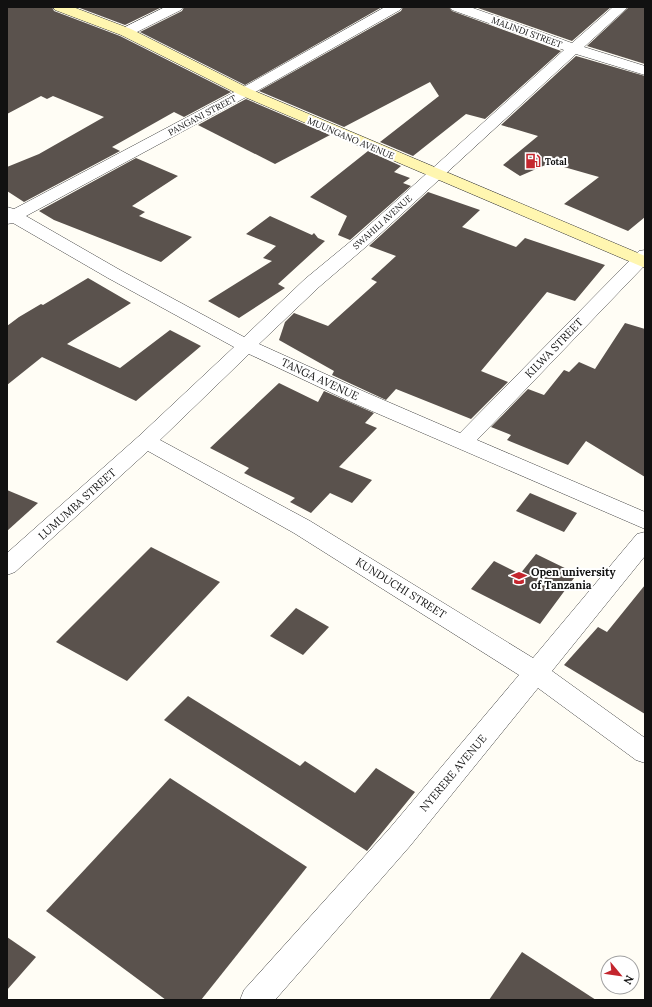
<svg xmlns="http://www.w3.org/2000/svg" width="652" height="1007" font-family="Lora,serif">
	<rect width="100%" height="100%" fill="#fffdf5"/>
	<g fill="#5a524d">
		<polygon points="7,7 52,7 54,11 120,36 231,92 184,117 174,112 112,147 120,151 24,202 7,191 7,167 39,154 104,117 53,96 47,99 41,96 7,114"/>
		<polygon points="77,7 162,7 125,25"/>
		<polygon points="184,7 382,7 245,85 140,32 182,11"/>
		<polygon points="403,7 449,7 452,11 561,51 485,119 466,114 413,156 380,142 439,96 430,82 344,127 259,91 401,11"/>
		<polygon points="475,7 611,7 572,41"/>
		<polygon points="629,7 645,7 645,64 587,46"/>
		<polygon points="576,56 645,76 645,217 628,231 564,204 599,177 550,163 520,176 503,165 538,136 501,125"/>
		<polygon points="246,99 330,135 275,164 198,125"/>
		<polygon points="368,151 401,166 394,172 410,178 403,183 411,186 350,240 338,235 347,216 310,197"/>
		<polygon points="136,158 178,176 132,206 145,212 139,216 192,237 161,262 54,220 39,211"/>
		<polygon points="428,192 480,210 462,227 516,247 525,238 605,265 575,301 547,292 481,371 508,382 471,419 396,389 386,400 332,375 334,371 279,340 285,322 294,313 328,326 377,282 371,279 396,256 369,246"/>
		<polygon points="270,216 312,235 314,233 318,238 325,241 278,284 285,288 239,318 208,301 272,261 263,258 276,246 246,234"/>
		<polygon points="88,278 131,303 67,344 120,368 170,330 201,346 136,401 42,357 7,385 7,326 19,317 41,304 43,305"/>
		<polygon points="625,323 645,329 645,477 586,441 568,465 507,440 511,435 491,427 528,389 544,395 564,370 569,372 579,362 595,369"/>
		<polygon points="279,383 318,402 324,391 374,413 365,423 377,428 339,467 372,480 352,503 330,493 311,513 290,502 295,498 244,473 249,468 210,448"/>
		<polygon points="7,490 38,503 7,531"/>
		<polygon points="530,493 577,513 564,532 516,511"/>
		<polygon points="151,547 220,582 127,681 56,642"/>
		<polygon points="536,554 577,574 540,624 471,589 494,561 520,574"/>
		<polygon points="645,585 645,714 564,665 598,627 607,632"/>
		<polygon points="296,608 329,627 303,655 270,636"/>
		<polygon points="188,696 300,766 305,761 355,793 376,768 415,792 367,851 164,720"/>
		<polygon points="170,778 307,867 201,1000 166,1000 46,911"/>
		<polygon points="7,937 36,957 7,990"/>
		<polygon points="522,952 596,1000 489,1000"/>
	</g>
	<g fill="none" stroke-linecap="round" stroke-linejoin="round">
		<defs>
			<g id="minor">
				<polygon points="165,7 183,7 181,10 131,35 126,36 121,35 119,32 121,29"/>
				<polygon points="385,7 402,7 400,10 250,95 26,216 120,270 244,337 305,279 356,237 564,50 452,10 450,7 470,7 572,43 613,7 628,7 584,47 645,66 645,75 576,54 368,245 319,287 259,344 365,392 460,433 639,251 645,250 645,265 477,440 645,512 645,529 351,402 249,354 160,440 310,521 533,658 637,534 645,532 645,556 552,671 645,738 645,763 636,760 538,688 410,846 275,1000 240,1000 244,990 390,828 519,675 294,533 148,451 15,572 7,575 7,553 139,436 234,347 108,278 13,223 7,224 7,207 14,209 240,89"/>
			</g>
			<polygon id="secondary" points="53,7 73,7 131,29 250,89 645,256 645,268 240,95 121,35 55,10"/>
		</defs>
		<use href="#minor" stroke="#444" stroke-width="1"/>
		<use href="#secondary" stroke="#333" stroke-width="1"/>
		<use href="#minor" fill="#fff" fill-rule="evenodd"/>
		<use href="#secondary" fill="#fff6b0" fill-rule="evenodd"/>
	</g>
	<defs>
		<symbol id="fuel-bare" viewBox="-9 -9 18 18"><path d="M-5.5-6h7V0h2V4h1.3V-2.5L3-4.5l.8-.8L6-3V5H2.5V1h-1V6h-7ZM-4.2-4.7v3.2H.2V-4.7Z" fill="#c4262e" stroke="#fff" stroke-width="2.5" paint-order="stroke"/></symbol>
		<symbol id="university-bare" viewBox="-9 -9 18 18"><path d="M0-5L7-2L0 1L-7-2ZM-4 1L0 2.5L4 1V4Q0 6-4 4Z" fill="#c4262e" stroke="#fff" stroke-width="2.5" paint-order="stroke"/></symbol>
	</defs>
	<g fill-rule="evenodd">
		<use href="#fuel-bare" x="522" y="150" width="22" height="22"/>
		<use href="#university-bare" x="508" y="567" width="22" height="22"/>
	</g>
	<g text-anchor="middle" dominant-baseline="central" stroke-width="4" stroke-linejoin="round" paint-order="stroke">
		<g font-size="9" fill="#111" stroke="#fff">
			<text transform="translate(527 32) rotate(20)">MALINDI STREET</text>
			<text transform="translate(202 115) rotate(-28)">PANGANI STREET</text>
			<text transform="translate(351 138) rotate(23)">MUUNGANO AVENUE</text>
			<text transform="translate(382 222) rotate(-42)">SWAHILI AVENUE</text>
		</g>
		<g font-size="9" font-weight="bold" fill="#111" stroke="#fff" text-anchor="start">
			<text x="545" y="161">Total</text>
		</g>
		<g font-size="11" fill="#111" stroke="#fff">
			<text transform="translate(554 348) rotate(-46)">KILWA STREET</text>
			<text transform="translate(320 379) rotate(25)">TANGA AVENUE</text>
			<text transform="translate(77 504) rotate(-42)">LUMUMBA STREET</text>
			<text transform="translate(401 588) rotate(32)">KUNDUCHI STREET</text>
			<text transform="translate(453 773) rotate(-50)">NYERERE AVENUE</text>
		</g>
		<g font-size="11" font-weight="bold" fill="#111" stroke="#fff" text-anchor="start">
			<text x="531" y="572">Open university<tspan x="531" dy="13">of Tanzania</tspan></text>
		</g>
	</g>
	<rect width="652" height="1007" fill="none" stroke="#111111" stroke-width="16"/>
	<g transform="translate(620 975) rotate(119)"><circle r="19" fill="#ffffff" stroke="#a0a0a0"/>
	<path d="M0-3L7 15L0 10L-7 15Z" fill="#c4262e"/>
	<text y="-6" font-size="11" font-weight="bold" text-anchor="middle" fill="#111111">N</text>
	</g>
</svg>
